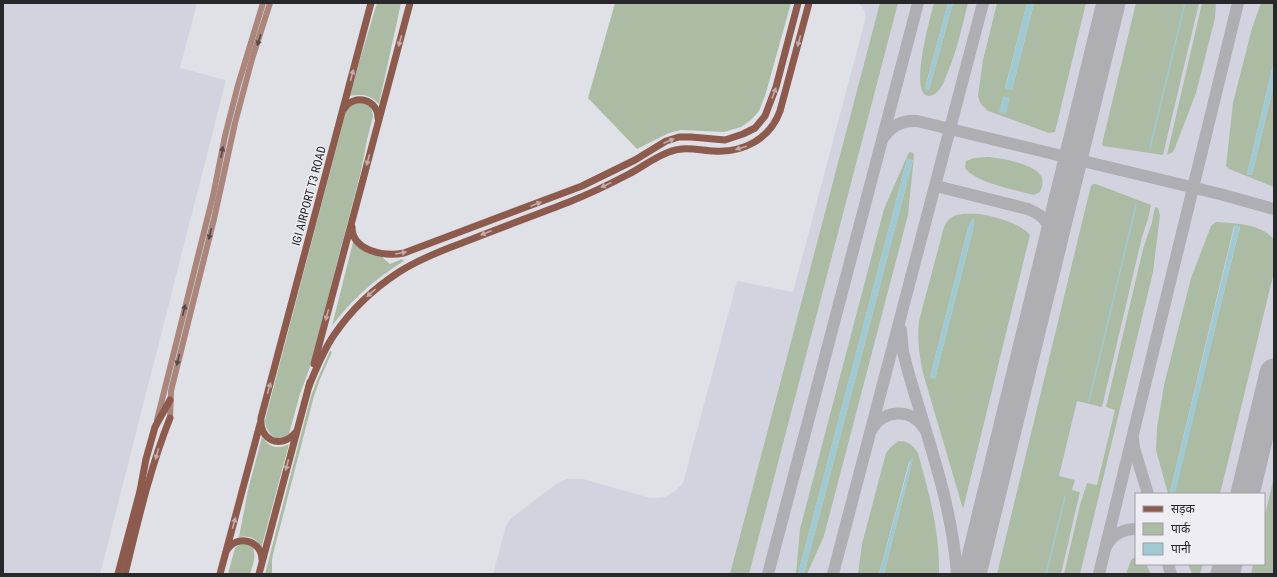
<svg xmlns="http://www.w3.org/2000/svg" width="1277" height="577" font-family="'Roboto Condensed','Noto Sans Devanagari',sans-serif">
	<rect width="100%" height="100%" fill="#e0e0e7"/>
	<g fill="#d3d3e0" fill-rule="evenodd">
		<polygon points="3,3 197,3 180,68 226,80 100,574 3,574"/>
		<path d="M859,3H1274V574H493L506,526L510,519L556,484L567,479H583L650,498L665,497L675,491L683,483L737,281L793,292L864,24L866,17L864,10ZM1136,494H1264V564H1136Z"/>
	</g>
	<g fill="#acbca4" fill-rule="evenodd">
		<path d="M377,3H401L379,104C369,94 363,94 349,96Z"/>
		<polygon points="615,3 791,3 765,96 759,111 751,120 741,127 724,132 681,130 669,133 637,149 588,98"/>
		<polygon points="880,3 898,3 749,574 730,574"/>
		<path d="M934,3H948L925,88L929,90L953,3H968C962,27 957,51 947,74C945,79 943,86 939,90C937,93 932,96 929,96C908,95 931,15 934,3Z"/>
		<polygon points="997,3 1027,3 1005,88 1012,90 1034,3 1086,3 1055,132 1049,133 988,111 980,103 978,96 983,60"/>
		<polygon points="1136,3 1199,3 1163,155 1103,146 1102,144"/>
		<polygon points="1202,3 1216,3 1215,18 1196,93 1175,148 1173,152 1167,155"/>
		<polygon points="1261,3 1274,3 1274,61 1247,174 1252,175 1274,84 1274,187 1229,169 1226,166 1233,103 1252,28"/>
		<path d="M363,102L371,107L373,116L367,140L361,171L310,367L300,394L289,434C276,445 266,433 265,420L346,111L353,104Z"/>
		<polygon points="910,152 913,153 914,156 908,215 824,536 807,574 804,574 913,160 907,159 798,574 796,574 800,529 884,209 908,154"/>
		<path d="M989,157C1001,158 1035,164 1041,176C1044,181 1042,187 1040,192L1034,195C1016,190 976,183 965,168L966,161L974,158Z"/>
		<polygon points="1093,184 1096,184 1151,205 1148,219 1142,237 1102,407 1077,401 1059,476 1075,480 1072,490 1080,492 1061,574 997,574 1085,210 1091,186"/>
		<polygon points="1155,207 1158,208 1160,215 1153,272 1080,574 1064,574 1080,505 1087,483 1097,485 1115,410 1106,407 1143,249 1152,222"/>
		<path d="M979,214C994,216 1020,223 1030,235L963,509L923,373C919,355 917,339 919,321L944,227C951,211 965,214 979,214ZM972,219L974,220L973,229L935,379L930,377L968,228Z"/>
		<path d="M1216,222C1233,223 1264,224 1274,240V272L1220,494H1168L1156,450L1157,428L1164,385L1191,278L1211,226ZM1234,226L1240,227L1174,494L1170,492Z"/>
		<path d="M353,242L357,246L383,256V258L390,264L402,259L404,261C374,280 353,298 332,326Z"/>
		<polygon points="330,351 332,352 320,379 314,396 273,554 272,560 272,574 265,574 311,396 318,378"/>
		<path d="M262,437C269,447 277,450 289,444L261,549C258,538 249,535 239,537L248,490Z"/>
		<path d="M898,441C908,441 912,444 918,453C929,493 940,532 939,574H884L912,463L913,458L909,462L879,574H858L862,544L886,453L890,448Z"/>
		<polygon points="1274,477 1274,574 1251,574 1253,564 1264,564 1264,519"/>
		<path d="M242,543L252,546C257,556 253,564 250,574H228L235,548Z"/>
		<polygon points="1135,557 1136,557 1136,564 1146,564 1151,574 1126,574 1131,560"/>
		<polygon points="1188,564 1203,564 1200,574 1192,574"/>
	</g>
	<g fill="#a1c9d1">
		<polygon points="948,3 953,3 929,90 925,89"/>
		<polygon points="1027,3 1034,3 1012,90 1005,89"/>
		<polygon points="1274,61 1274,84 1252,175 1247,174"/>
		<polygon points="1003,96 1010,98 1006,114 999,112"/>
		<polygon points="907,159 913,160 804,574 798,574"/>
		<polygon points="972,219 974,220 973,229 935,379 930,377 968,228"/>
		<polygon points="1235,225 1240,226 1175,494 1170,492"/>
		<polygon points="911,458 913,458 912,463 884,574 879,574"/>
	</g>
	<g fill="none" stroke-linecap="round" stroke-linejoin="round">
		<g stroke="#a1c9d1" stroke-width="1.5">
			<polyline points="1150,148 1185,3"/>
			<polyline points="1089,401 1136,205"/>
			<polyline points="1046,574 1065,497"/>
		</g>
		<g stroke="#aeaeb3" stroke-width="12">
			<path d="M884,137C892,125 903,120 917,121L1220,194L1274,209"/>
			<path d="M936,186L1028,209C1048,217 1052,227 1051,248"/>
			<path d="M901,330L903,352L908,371C927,437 952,504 957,574"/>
			<path d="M872,429C883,410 911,407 924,428"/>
			<polyline points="1133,439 1134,448 1148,494"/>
			<path d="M1107,545C1113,534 1124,529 1136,529"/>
			<polyline points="1168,564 1171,574"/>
			<polyline points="768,574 918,3"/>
			<polyline points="833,574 983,3"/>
			<polyline points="1099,574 1238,3"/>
		</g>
		<g stroke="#aeaeb3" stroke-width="29">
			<polyline points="1245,494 1274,373"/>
			<polyline points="972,574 1111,3"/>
			<polyline points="1225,574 1228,564"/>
		</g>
		<g stroke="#aa867d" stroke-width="6">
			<polyline points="170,418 171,391 214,219 235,123 252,59 270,3"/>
			<polyline points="157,420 213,196 225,136 238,85 263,3"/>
		</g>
		<g stroke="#8d5a4e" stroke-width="7">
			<path d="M344,109C354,93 378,99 378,118"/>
			<path d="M352,227C352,251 385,257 404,253L582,186L635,160L666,141L679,137H691L725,140L743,134L755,128L765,116L776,87L798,3"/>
			<polyline points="314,364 410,3"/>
			<path d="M309,386C316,369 323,351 334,335C351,310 373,289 399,272C418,260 440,251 462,243C497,229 533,216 569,202C589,194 610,184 629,174C642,167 655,157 669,152C684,146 698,150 714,151C743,153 770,139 780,111L809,3"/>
			<path d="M295,433C280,450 259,440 261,418L371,3"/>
			<path d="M227,550C237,534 261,540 262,559"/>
			<polyline points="118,574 140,491 146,459 155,427 170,400"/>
			<path d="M125,574C138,521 150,468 170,418"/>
			<polyline points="220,574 260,424"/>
			<polyline points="259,574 310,382"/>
		</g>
	</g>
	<defs><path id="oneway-solid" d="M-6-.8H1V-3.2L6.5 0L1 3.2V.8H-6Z"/></defs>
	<g fill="#564947">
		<use href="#oneway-solid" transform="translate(259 40) rotate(108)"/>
		<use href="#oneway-solid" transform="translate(222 152) rotate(-79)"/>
		<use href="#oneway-solid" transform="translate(210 234) rotate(104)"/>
		<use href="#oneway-solid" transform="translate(184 310) rotate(-76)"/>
		<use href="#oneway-solid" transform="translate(178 360) rotate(104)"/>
	</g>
	<g fill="#c2aba9">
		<use href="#oneway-solid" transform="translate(400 41) rotate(105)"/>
		<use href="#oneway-solid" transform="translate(799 41) rotate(105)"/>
		<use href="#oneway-solid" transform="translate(352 75) rotate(-75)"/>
		<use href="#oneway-solid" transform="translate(774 93) rotate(-70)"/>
		<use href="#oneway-solid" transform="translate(669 141) rotate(-23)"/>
		<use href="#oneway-solid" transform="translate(741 148) rotate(164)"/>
		<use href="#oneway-solid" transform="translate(368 160) rotate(105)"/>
		<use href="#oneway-solid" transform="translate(606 185) rotate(154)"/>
		<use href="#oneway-solid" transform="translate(536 204) rotate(-21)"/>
		<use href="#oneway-solid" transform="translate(486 233) rotate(159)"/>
		<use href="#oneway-solid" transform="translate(401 253) rotate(-10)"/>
		<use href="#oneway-solid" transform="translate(371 293) rotate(139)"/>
		<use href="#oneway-solid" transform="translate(327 315) rotate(105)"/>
		<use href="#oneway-solid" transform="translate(269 388) rotate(-75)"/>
		<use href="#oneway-solid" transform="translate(157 454) rotate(106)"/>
		<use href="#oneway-solid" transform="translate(287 465) rotate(105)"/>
		<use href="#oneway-solid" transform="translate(234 523) rotate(-75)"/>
	</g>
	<g text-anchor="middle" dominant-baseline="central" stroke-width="3" stroke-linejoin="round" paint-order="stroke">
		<g font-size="12" fill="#28282a" stroke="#eeedf4">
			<text transform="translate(309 196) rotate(-75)">IGI AIRPORT T3 ROAD</text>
		</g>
	</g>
	<rect width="1277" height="577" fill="none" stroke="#28282a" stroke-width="8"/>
	<rect x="1135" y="493" width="130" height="72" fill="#eeedf4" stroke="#9f9ea3"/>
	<rect x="1143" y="506" width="20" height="6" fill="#8d5a4e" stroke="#9f9ea3"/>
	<text x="1171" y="513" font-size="12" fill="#28282a">सड़क</text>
	<rect x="1143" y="523" width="20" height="12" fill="#acbca4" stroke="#9f9ea3"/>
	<text x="1171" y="533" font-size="12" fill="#28282a">पार्क</text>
	<rect x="1143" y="543" width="20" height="12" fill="#a1c9d1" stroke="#9f9ea3"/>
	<text x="1171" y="553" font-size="12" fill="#28282a">पानी</text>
</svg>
